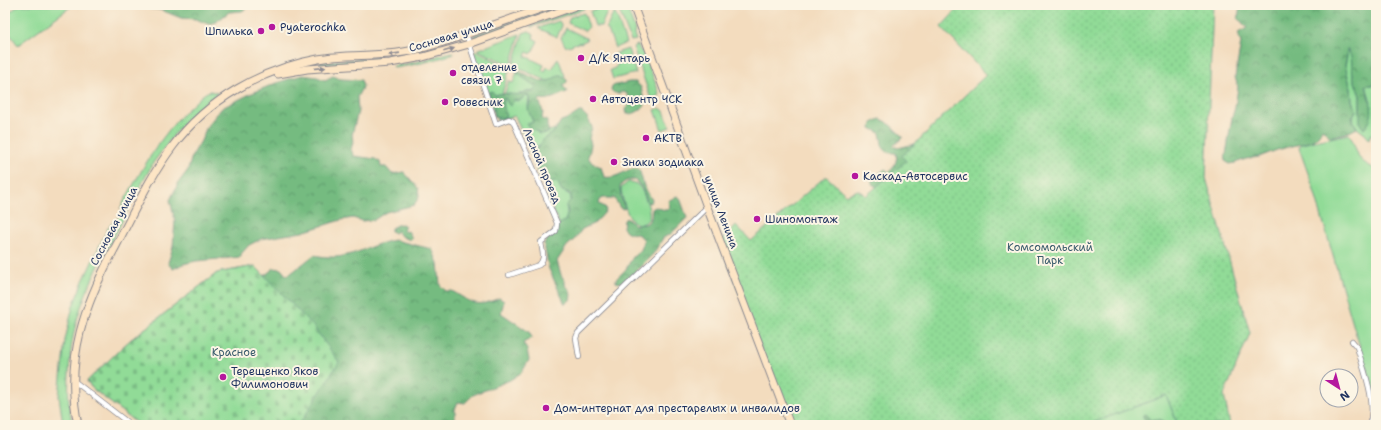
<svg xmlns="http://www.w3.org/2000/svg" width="1381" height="430" font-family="'Shantell Sans',sans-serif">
	<defs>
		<pattern id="forest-crowns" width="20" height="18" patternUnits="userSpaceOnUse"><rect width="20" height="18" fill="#74bb80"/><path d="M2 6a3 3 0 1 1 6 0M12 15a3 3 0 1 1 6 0" fill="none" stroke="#5e986c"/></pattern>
		<pattern id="cemetery-stones" width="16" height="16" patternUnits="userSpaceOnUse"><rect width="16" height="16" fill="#91db97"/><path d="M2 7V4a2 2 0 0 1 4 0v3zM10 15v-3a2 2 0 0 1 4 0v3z" fill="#7cbc85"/></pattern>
		<pattern id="park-dots" width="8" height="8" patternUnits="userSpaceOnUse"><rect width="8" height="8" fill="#91db97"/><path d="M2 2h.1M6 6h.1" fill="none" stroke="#7cbc85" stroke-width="1.8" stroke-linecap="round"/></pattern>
	</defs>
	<rect width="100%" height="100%" fill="#fcf5e5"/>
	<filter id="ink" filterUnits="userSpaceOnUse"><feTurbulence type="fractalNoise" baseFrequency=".025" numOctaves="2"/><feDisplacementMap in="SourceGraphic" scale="8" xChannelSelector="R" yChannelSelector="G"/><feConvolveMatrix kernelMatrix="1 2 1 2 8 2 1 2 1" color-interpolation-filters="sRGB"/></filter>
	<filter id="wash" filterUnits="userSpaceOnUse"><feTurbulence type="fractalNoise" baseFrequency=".012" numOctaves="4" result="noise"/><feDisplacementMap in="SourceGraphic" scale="16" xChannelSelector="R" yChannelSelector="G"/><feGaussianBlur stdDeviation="0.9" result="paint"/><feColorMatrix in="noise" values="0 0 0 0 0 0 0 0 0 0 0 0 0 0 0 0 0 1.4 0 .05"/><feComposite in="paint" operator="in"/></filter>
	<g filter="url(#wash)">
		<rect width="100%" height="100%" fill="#f3dcbe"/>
		<g fill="#91db97" stroke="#56857a">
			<polygon points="19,5 73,5 18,45 5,28 5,16"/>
			<polygon points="561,5 569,5 475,38 474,35"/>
			<polygon points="609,5 626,5 635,30 634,34 636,40 631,41 620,13"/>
			<polygon points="583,6 584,9 531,27 530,26"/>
			<polygon points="601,7 608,10 601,26 595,26 590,11"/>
			<polygon points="614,12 617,17 626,43 615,48 608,30 606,29"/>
			<polygon points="584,13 589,27 585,31 568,23 570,17"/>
			<polygon points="559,21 562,26 557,37 538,28"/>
			<polygon points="566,28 586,38 587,40 580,43 578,42 577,44 575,43 574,44 573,44 572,45 567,46 566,47 561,38"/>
			<polygon points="529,31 534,34 533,38 538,41 531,54 527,52 525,56 544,65 542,70 545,72 547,67 552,69 558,58 565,76 550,82 513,66 523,33"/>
			<polygon points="520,34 511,65 477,50"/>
			<polygon points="638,45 640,50 644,53 660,95 651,99 633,47"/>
			<polygon points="628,49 636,73 613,79 610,70 615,68 618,64 616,53"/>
			<polygon points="1346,49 1351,55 1353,76 1360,96 1360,113 1371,103 1366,85 1374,85 1376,87 1376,136 1371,134 1369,139 1365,134 1357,128 1352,118 1356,110 1352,101 1351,89 1345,65 1347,56"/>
			<polygon points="475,51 510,67 495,118 474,52"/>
			<path d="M452,52L453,54C433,61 414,65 394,68L393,66L416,62Z"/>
			<polygon points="387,57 387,60 320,65 320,62"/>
			<polygon points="515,69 520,72 518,72 518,74 535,85 536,88 533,92 529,90 523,94 513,96 505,93 509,80 509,82 513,83 517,72"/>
			<path d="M210,91L218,93L200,107L180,127L153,163L133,200L120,209C141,171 161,133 193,104C199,99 203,93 210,91Z"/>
			<path d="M525,95H528L529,97L528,107L533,122L531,123C532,131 542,131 548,133L549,131L555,129C553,135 550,135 546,138C542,141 541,146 536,148L533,157C535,161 541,177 545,179C550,181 555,180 560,184V188L571,196V200L566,205C567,213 569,217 562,224H559L515,116L497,121V118H503L504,98L506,99L508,104L514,100L520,101Z"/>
			<polygon points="660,108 664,111 670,127 662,130 655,110"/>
			<path d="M1349,134C1354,141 1357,156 1362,161C1366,164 1372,167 1376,170V403L1371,381L1355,331L1313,187L1299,148L1301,144Z"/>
			<path d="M628,182C637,182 641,187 644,195C647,203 656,221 641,224C638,224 634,223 632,221C627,215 621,196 621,188Z"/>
			<path d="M128,210C112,241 94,271 82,304C74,326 70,350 69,373C68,390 68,408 73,425H63L59,396L65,340L73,306L83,281L108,228L114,221Z"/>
			<polygon points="1166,395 1178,425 1096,425 1095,422"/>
		</g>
		<g fill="url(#forest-crowns)" stroke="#48756f">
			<polygon points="134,5 251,5 242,11 229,12 216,22 208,24 196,19 181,18 161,10 136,7"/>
			<path d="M1240,5H1341L1343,8L1348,9L1350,5H1376V87L1374,85H1366C1369,102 1378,113 1364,129L1360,124V96L1353,76L1351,56L1347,49V56L1345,65L1351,89L1352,101L1356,110L1352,118L1357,128L1349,132L1330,137L1326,132L1322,129L1319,135L1314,140L1308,142L1277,150L1259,157L1246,159L1235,163L1230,164L1225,161L1232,117L1235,108L1238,87L1235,77L1241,43L1238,33L1247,28L1238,18Z"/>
			<path d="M518,71L543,82L551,80L559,75H561L567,80V82L563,86L567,92C559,95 550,101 541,99L539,100L543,112L542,119L547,121V126L549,131L548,133L539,134L531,127H529L527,125L528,123H531L533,122L528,110L530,100L528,95H525L520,101L514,100L510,106L508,104L506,99L504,98L503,103L506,117L497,118C493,112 494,108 493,102C492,98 489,96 489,92L492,91L495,95C507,90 516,99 526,91L533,92L536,88L535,86L518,74Z"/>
			<polygon points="302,75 317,77 325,80 333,76 341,79 361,80 363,86 357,97 358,111 352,135 353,141 351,150 354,156 375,159 380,162 381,167 386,167 392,174 404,172 418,188 419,197 414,205 386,212 374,220 362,221 353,218 341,220 302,232 261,239 249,245 241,254 241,257 196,261 183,264 173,269 168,263 173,247 175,220 170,200 179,182 188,170 192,156 201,141 207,126 222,108 250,94 276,83"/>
			<path d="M629,82H636L641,87L645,105C641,110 634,115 627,114L626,110L630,101L627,94L624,92C618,93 615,95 611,90L612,86Z"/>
			<path d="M579,112H582L587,117L592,127L589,138L591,144L590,150L588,157L592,163L601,167L604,177C618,180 626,167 638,169L640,172L644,186L652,200L651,202L648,203L642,188L635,180C629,179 623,181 620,187L621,197L625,208L624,209L620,208L614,198H603L600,200L599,204L605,207L606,211L595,223L582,229L575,239L567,246L557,261L561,275L565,281V285C570,289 572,293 570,300L565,304L549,269L544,244L559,224L565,221L568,212L566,205L571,200V196L569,193L562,191C559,186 560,183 553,181L550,182C540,179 542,174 538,166C536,162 533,159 533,153V151L539,147L543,140L554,132L561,121L570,118Z"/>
			<path d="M880,119L887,122L903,137L893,146L898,148L927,141L884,187H877L872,184V179L885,169L889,172C894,168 898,160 896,153C880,153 883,145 880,133L871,128L872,123Z"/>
			<path d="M677,196L680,198L687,218L672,233L663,238L653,254L632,275L620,283L616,282V279L626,269L633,257L641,250L644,240C638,230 630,237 623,228L624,220L626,218L635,225L646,224L651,219L652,209C658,204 661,211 668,210L670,207L668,201Z"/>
			<polygon points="402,224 405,226 403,230 405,232 408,231 412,238 410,240 401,236 397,231 394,233 391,231 391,228 397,225"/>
			<path d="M394,240L432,249L438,263L440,285L446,291H452C471,302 476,309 499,298L504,301L501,313L529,332L532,338L523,343L527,350L529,360L522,372L510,380L473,395L465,403L458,402L455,409V425H139L92,388L87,381L129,341L217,273L255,266L264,276L274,268L281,269L286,275L290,274L314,255C323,257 334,258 343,256C360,253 376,243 394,240Z"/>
			<polygon points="1145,414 1151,420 1156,419 1162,420 1164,423 1163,425 1147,425 1147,422 1143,417 1143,415"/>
		</g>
		<polygon fill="url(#cemetery-stones)" stroke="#56857a" points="255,266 313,326 339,362 299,425 139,425 92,388 87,381 129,341 217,273"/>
		<polygon fill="url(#park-dots)" stroke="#56857a" points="961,5 1213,5 1206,178 1250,333 1224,395 1230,425 1178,425 1166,395 1095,422 1096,425 790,425 720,242 736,225 751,241 826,176 846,195 858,190 866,196 906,161 902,156 986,75 941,27"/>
	</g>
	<g filter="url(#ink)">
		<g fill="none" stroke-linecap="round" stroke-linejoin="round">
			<defs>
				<g id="street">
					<path d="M466,34L496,124L509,119L513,121L557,223L556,231L541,242C542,251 546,259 539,265L509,275"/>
					<path d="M1352,341L1357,347C1363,368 1378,404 1369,425"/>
					<polyline points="579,357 576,338 578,333 707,207"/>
					<polyline points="74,381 131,425"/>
				</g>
				<g id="secondary">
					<polyline points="633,5 707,207 790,425"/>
					<polyline points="278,74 307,69 390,63 423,57 469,44 578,5"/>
					<path d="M78,425C64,359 85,303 116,246C134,212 150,176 173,146C207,100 262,69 318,59C346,54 376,57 404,52C428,48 451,40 473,32C500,23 526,14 552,5"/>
				</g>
			</defs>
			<use href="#street" stroke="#87868e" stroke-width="6"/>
			<use href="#secondary" stroke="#87868e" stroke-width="9"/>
			<use href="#street" stroke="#fff" stroke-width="4.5"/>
			<use href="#secondary" stroke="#fde5c5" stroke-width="7"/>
		</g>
		<defs><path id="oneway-solid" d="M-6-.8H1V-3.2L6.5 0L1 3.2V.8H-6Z"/></defs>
		<g fill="#8c8a92">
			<use href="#oneway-solid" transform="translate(449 50) rotate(-18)"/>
			<use href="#oneway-solid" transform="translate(394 54) rotate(172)"/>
			<use href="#oneway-solid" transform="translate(320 68) rotate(-5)"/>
		</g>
	</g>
	<g fill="#b5179e" stroke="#fcf5e5" stroke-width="1.5">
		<circle cx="272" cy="27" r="4"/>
		<circle cx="261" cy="31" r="4"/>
		<circle cx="581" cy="58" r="4"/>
		<circle cx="453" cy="73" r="4"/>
		<circle cx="593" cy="99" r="4"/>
		<circle cx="445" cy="102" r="4"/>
		<circle cx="646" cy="138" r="4"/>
		<circle cx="614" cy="162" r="4"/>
		<circle cx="855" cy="176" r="4"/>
		<circle cx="757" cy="219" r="4"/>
		<circle cx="223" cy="377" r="4"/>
		<circle cx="546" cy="408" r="4"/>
	</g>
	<g text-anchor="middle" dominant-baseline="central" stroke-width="4" stroke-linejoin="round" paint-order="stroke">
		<g font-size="11" fill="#1b2f5e" stroke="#fcf5e5" text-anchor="start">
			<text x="280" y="27">Pyaterochka</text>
			<text x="253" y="31" text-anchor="end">Шпилька</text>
			<text x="589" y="58">Д/К Янтарь</text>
			<text x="461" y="67">отделение<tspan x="461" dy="13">связи 7</tspan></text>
			<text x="601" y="99">Автоцентр ЧСК</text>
			<text x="453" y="102">Ровесник</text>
			<text x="654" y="138">АКТВ</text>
			<text x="622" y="162">Знаки зодиака</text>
			<text x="863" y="176">Каскад-Автосервис</text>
			<text x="765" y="219">Шиномонтаж</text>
			<text x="231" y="371">Терещенко Яков<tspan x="231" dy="13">Филимонович</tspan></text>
			<text x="554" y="408">Дом-интернат для престарелых и инвалидов</text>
		</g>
		<g font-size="11" fill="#1b2f5e" stroke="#fcf5e5">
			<text transform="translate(451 36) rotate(-17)">Сосновая улица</text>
			<text transform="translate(542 166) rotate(67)">Лесной проезд</text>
			<text transform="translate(721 212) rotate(69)">улица Ленина</text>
			<text transform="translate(114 226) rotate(-62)">Сосновая улица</text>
		</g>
		<g font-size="11" fill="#385a6c" stroke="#fcf5e5">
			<text x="1050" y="247">Комсомольский<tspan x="1050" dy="13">Парк</tspan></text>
			<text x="234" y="352">Красное</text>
		</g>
	</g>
	<rect width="1381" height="430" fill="none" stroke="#fcf5e5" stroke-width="20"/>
	<g transform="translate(1339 388) rotate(144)"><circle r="19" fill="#fcf5e5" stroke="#a2a6af"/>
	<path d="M0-3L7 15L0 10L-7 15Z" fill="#b5179e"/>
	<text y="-6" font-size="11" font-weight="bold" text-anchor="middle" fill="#1b2f5e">N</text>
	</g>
</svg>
